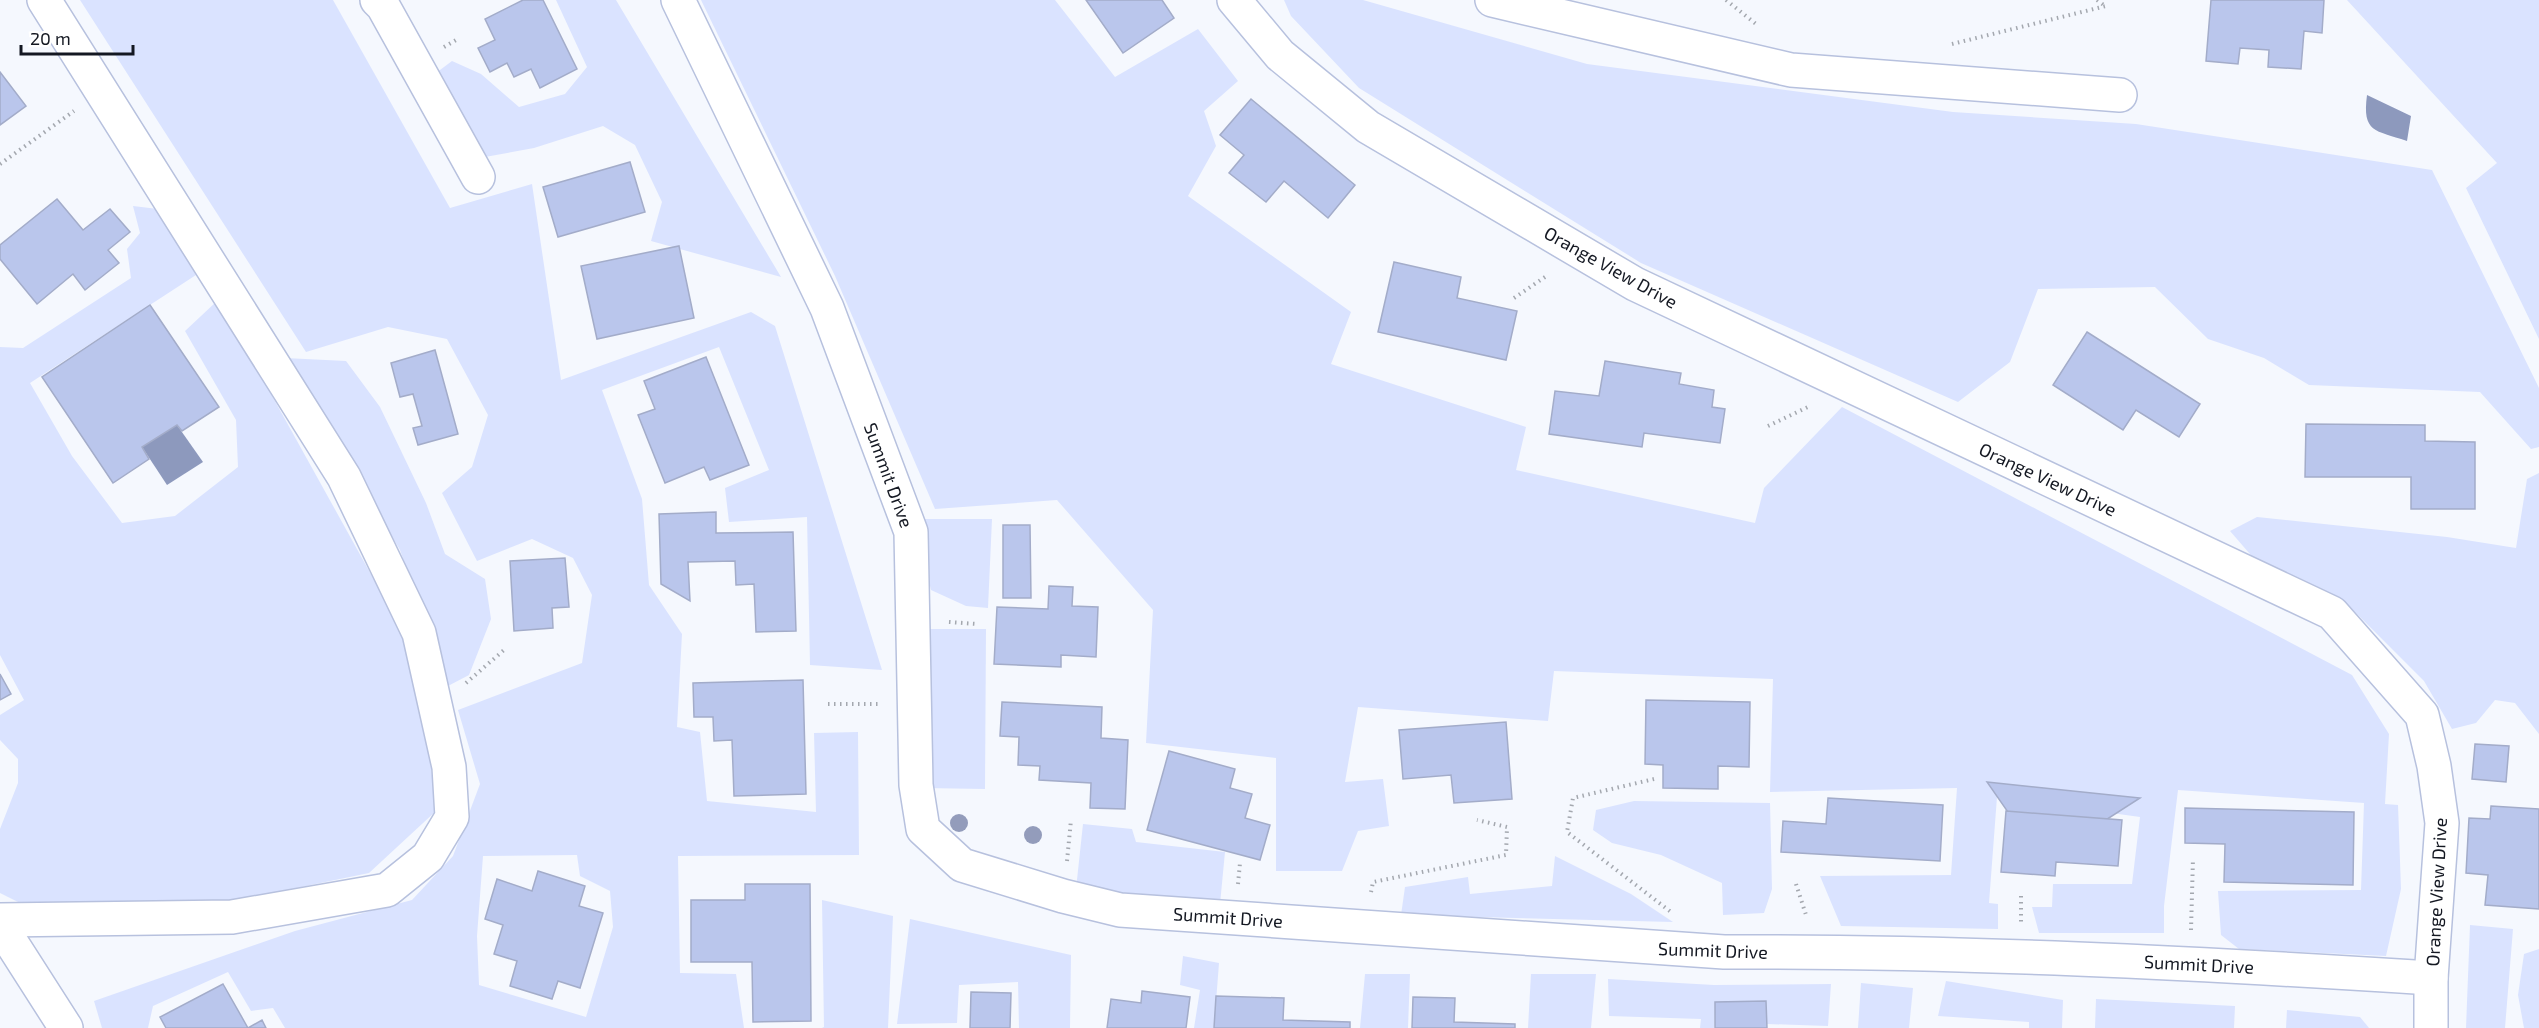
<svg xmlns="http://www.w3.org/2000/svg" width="2539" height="1028" font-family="'Exo 2',sans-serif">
	<rect width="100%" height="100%" fill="#f5f8fe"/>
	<g fill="#dae3ff" fill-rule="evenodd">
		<path d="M80,0H333L450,208L532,184L561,380L751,312L775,326L882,670L810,665L807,517L729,522L725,488L769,470L719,347L602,390L642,499L649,585L682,634L677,727L700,732L707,801L816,812L814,733L858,732L859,855L678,856L680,973L736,974L744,1028H285L273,1008L251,1011L228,972L153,1006L148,1028H102L94,1001L295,931L412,900L453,856L480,784L458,710L582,663L592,595L573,558L532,539L477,561L442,493L472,467L488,415L447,339L388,327L306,352ZM577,855L580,876L610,891L613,927L586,1017L479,985L477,936L483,856Z"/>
		<polygon points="556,0 616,0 781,277 651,241 662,202 635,145 603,126 534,148 485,157 436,73 452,61 481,74 519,107 565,94 587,67"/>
		<polygon points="701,0 1055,0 1115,77 1198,29 1238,81 1204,111 1216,146 1188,196 1351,312 1331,364 1526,427 1516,470 1755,523 1764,488 1842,407 2352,675 2389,734 2385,804 2398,805 2401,889 2386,956 2239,949 2221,935 2218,891 2361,890 2364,803 2178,790 2164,906 2164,933 2039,933 2032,907 2052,907 2053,884 2132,884 2140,817 1997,797 1989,903 1998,904 1998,929 1841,926 1820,876 1951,875 1957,788 1770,792 1773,679 1554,671 1548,721 1358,707 1345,782 1383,779 1389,826 1358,831 1342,871 1276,871 1276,758 1146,743 1153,610 1057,500 935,509 835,276"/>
		<polygon points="1284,0 1363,0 1587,64 1953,112 2136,124 2432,170 2539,388 2539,447 2531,449 2480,392 2309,385 2264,358 2208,339 2155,287 2038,289 2010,362 1958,402 1641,263 1359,88 1291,16"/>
		<polygon points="2347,0 2539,0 2539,339 2466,188 2497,163"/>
		<polygon points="133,206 158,209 196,275 30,383 72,456 122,523 175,516 238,467 236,420 185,331 217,301 266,385 403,632 427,732 436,811 369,873 205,907 24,905 0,893 0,829 18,783 18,759 0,740 0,715 24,700 0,655 0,347 23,348 131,278 127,249 140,233"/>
		<polygon points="285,358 346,361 380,407 426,503 445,554 485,579 491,619 469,675 448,686 400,550"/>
		<polygon points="2539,473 2539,734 2515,703 2495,700 2476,723 2452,729 2424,681 2344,601 2256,561 2230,531 2257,517 2447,537 2516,548 2527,479"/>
		<polygon points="924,519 992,519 988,608 966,606 931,590 925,564"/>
		<polygon points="925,629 986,629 985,789 923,788"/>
		<polygon points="1634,801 1770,803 1772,889 1764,913 1723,915 1722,883 1661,855 1612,843 1593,830 1596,810"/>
		<polygon points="1083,824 1132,829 1136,842 1225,852 1220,904 1076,889"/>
		<polygon points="1555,856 1631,894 1673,922 1401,915 1405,887 1468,877 1470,894 1552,886"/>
		<polygon points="822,900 893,916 888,1028 822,1028 824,1027"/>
		<polygon points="910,919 1071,955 1070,1028 1019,1028 1018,982 959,985 957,1023 897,1024"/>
		<polygon points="2470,925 2513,929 2505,1028 2466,1028"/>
		<polygon points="2539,949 2539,1028 2524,1028 2518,995 2524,954"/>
		<polygon points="1183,956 1219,963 1214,1028 1194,1028 1200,990 1180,985"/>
		<polygon points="1365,974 1410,974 1408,1028 1360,1028"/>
		<polygon points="1531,974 1596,974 1591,1028 1528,1028"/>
		<polygon points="1608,979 1714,985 1831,984 1828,1026 1767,1024 1766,1001 1715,1003 1714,1028 1700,1028 1701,1019 1609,1016"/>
		<polygon points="1946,981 2063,1000 2062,1028 2029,1028 2029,1022 1938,1016"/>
		<polygon points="1861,983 1913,988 1909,1028 1858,1028"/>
		<polygon points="2096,999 2235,1006 2234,1028 2095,1028"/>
		<polygon points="2287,1010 2360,1017 2369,1028 2286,1028"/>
	</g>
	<g fill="#8d99bd">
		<path d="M2367,95L2411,116L2407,141C2375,130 2362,133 2367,95Z"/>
		<polygon points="177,425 203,462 167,485 142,447"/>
	</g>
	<g fill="#bac6ec" stroke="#a3acc9" stroke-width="1.5">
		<polygon points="523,0 543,0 577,69 540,88 531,69 514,77 507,63 490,72 478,48 495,40 485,19"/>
		<polygon points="1086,0 1162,0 1174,18 1123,53"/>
		<polygon points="2211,0 2324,0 2322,33 2304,31 2301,69 2268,67 2269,50 2240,48 2238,64 2206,61"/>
		<polygon points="0,72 26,106 0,125"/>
		<polygon points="1251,99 1355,185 1328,218 1284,181 1266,202 1229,173 1244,155 1220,135"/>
		<polygon points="630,162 645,212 558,237 543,187"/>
		<polygon points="57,199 83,230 110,209 130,232 108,250 119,263 85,290 73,274 37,304 0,259 0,245"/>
		<polygon points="679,246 694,318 597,339 581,266"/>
		<polygon points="1394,262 1461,277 1457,298 1517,311 1506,360 1378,332"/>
		<polygon points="150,305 219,407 182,431 177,425 142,447 149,459 113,483 42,377"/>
		<polygon points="2087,332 2200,404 2179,437 2136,410 2123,430 2053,385"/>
		<polygon points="435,350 458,434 418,445 413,428 422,426 413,394 400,397 391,363"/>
		<polygon points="706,357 749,465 710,480 704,467 665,483 638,415 655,409 644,381"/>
		<polygon points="1605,361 1681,373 1679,384 1714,390 1712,407 1725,409 1720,443 1644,433 1642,447 1549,434 1555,391 1599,396"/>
		<polygon points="2306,424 2425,425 2425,441 2475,442 2475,509 2411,509 2411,477 2305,477"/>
		<polygon points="716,512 716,533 793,532 796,631 756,632 754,584 736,585 735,561 688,562 690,601 661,584 659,514"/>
		<polygon points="1003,525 1030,525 1031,598 1003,598"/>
		<polygon points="565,558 569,607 552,608 553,628 514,631 510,561"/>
		<polygon points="1049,586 1073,587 1072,606 1098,607 1096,657 1061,655 1061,667 994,664 997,607 1048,609"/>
		<polygon points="0,674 11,694 0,700"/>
		<polygon points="803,680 806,794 734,796 732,740 714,741 713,717 694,717 693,683"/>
		<polygon points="1646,700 1750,702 1749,767 1718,766 1718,789 1663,788 1663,765 1645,764"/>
		<polygon points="1002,702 1102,707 1101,738 1128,740 1125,809 1090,808 1091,783 1039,780 1040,766 1018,765 1019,737 1000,736"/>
		<polygon points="1506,722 1512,799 1454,803 1451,775 1403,779 1399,730"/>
		<polygon points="2475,744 2509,746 2506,782 2472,779"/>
		<polygon points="1169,751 1235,769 1230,788 1252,794 1245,818 1270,825 1260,860 1147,830"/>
		<polygon points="1987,782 2140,798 2042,861"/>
		<polygon points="1828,798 1943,805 1940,861 1781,852 1783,821 1826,824"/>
		<polygon points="2491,806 2539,809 2539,909 2485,905 2488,875 2466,873 2469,818 2490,819"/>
		<polygon points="2185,808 2354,812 2353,885 2224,882 2225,844 2185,843"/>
		<polygon points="2006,811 2122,820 2118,866 2056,862 2055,876 2001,872"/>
		<polygon points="538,871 585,886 579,906 603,913 580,988 558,981 552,999 510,986 517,961 494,954 503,925 485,919 497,879 532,891"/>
		<polygon points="745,884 810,884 811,1021 753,1022 752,962 691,962 691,900 745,900"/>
		<polygon points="223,984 248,1028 262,1020 266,1028 166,1028 160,1017"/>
		<polygon points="1142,991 1190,997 1186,1028 1107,1028 1111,999 1141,1003"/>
		<polygon points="971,992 1011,993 1010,1028 970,1028"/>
		<polygon points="1216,996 1284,998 1283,1020 1350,1022 1350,1028 1214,1028"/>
		<polygon points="1413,997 1455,998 1454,1022 1515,1024 1515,1028 1412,1028"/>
		<polygon points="1766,1001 1767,1028 1715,1028 1715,1002"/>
	</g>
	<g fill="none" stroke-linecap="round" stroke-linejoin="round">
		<defs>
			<g id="minor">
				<polyline points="377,0 383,6 478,177"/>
				<path d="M678,0L827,308L911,532L916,785L923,829L962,865L1063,896L1120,910L1724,952C1960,951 2196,963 2431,978"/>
				<polyline points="1234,0 1280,55 1368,127 1635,284 2332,613 2422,715 2434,766 2442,823 2431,978 2431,1028"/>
				<polyline points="1492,0 1791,70 2120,95"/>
				<polyline points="0,920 232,917 387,890 428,857 452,817 449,767 419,633 344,477 44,0"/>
				<polyline points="0,925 66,1028"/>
			</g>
		</defs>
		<use href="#minor" stroke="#b7c1de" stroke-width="36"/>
		<g stroke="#a4a8af" stroke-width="4" stroke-dasharray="1.5 4.5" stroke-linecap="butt">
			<polyline points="1726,0 1756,24"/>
			<polyline points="2097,0 2105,6"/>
			<polyline points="1952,44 2106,6"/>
			<polyline points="444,47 456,40"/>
			<polyline points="0,164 74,111"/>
			<polyline points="1514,298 1548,275"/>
			<polyline points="1768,426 1810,406"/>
			<polyline points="949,622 977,624"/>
			<polyline points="466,683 504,650"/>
			<polyline points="828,704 880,704"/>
			<polyline points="1654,779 1573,798 1567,832 1671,912"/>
			<polyline points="1067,861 1071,820"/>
			<polyline points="1238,884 1240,863"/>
			<polyline points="1796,884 1807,918"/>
			<polyline points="1371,892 1373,882 1506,855 1507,827 1477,820"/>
			<polyline points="2021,896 2021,922"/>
			<polyline points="2191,930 2193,858"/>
		</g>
		<use href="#minor" stroke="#fff" stroke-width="33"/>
	</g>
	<g fill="#939cbb">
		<circle cx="959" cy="823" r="9"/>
		<circle cx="1033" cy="835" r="9"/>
	</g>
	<g text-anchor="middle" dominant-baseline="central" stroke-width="4.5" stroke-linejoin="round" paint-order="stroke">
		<g font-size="18" fill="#141822" stroke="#fff">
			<text transform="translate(1611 267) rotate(29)">Orange View Drive</text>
			<text transform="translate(889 475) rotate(70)">Summit Drive</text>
			<text transform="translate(2048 479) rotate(25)">Orange View Drive</text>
			<text transform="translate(2436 892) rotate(-87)">Orange View Drive</text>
			<text transform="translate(1228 917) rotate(4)">Summit Drive</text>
			<text transform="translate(1713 950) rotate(2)">Summit Drive</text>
			<text transform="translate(2199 964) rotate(3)">Summit Drive</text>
		</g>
	</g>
	<path d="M21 45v9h112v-9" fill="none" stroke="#141822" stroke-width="3"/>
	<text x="30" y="45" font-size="18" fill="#141822" stroke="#ffffff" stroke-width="4.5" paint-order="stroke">20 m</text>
</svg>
